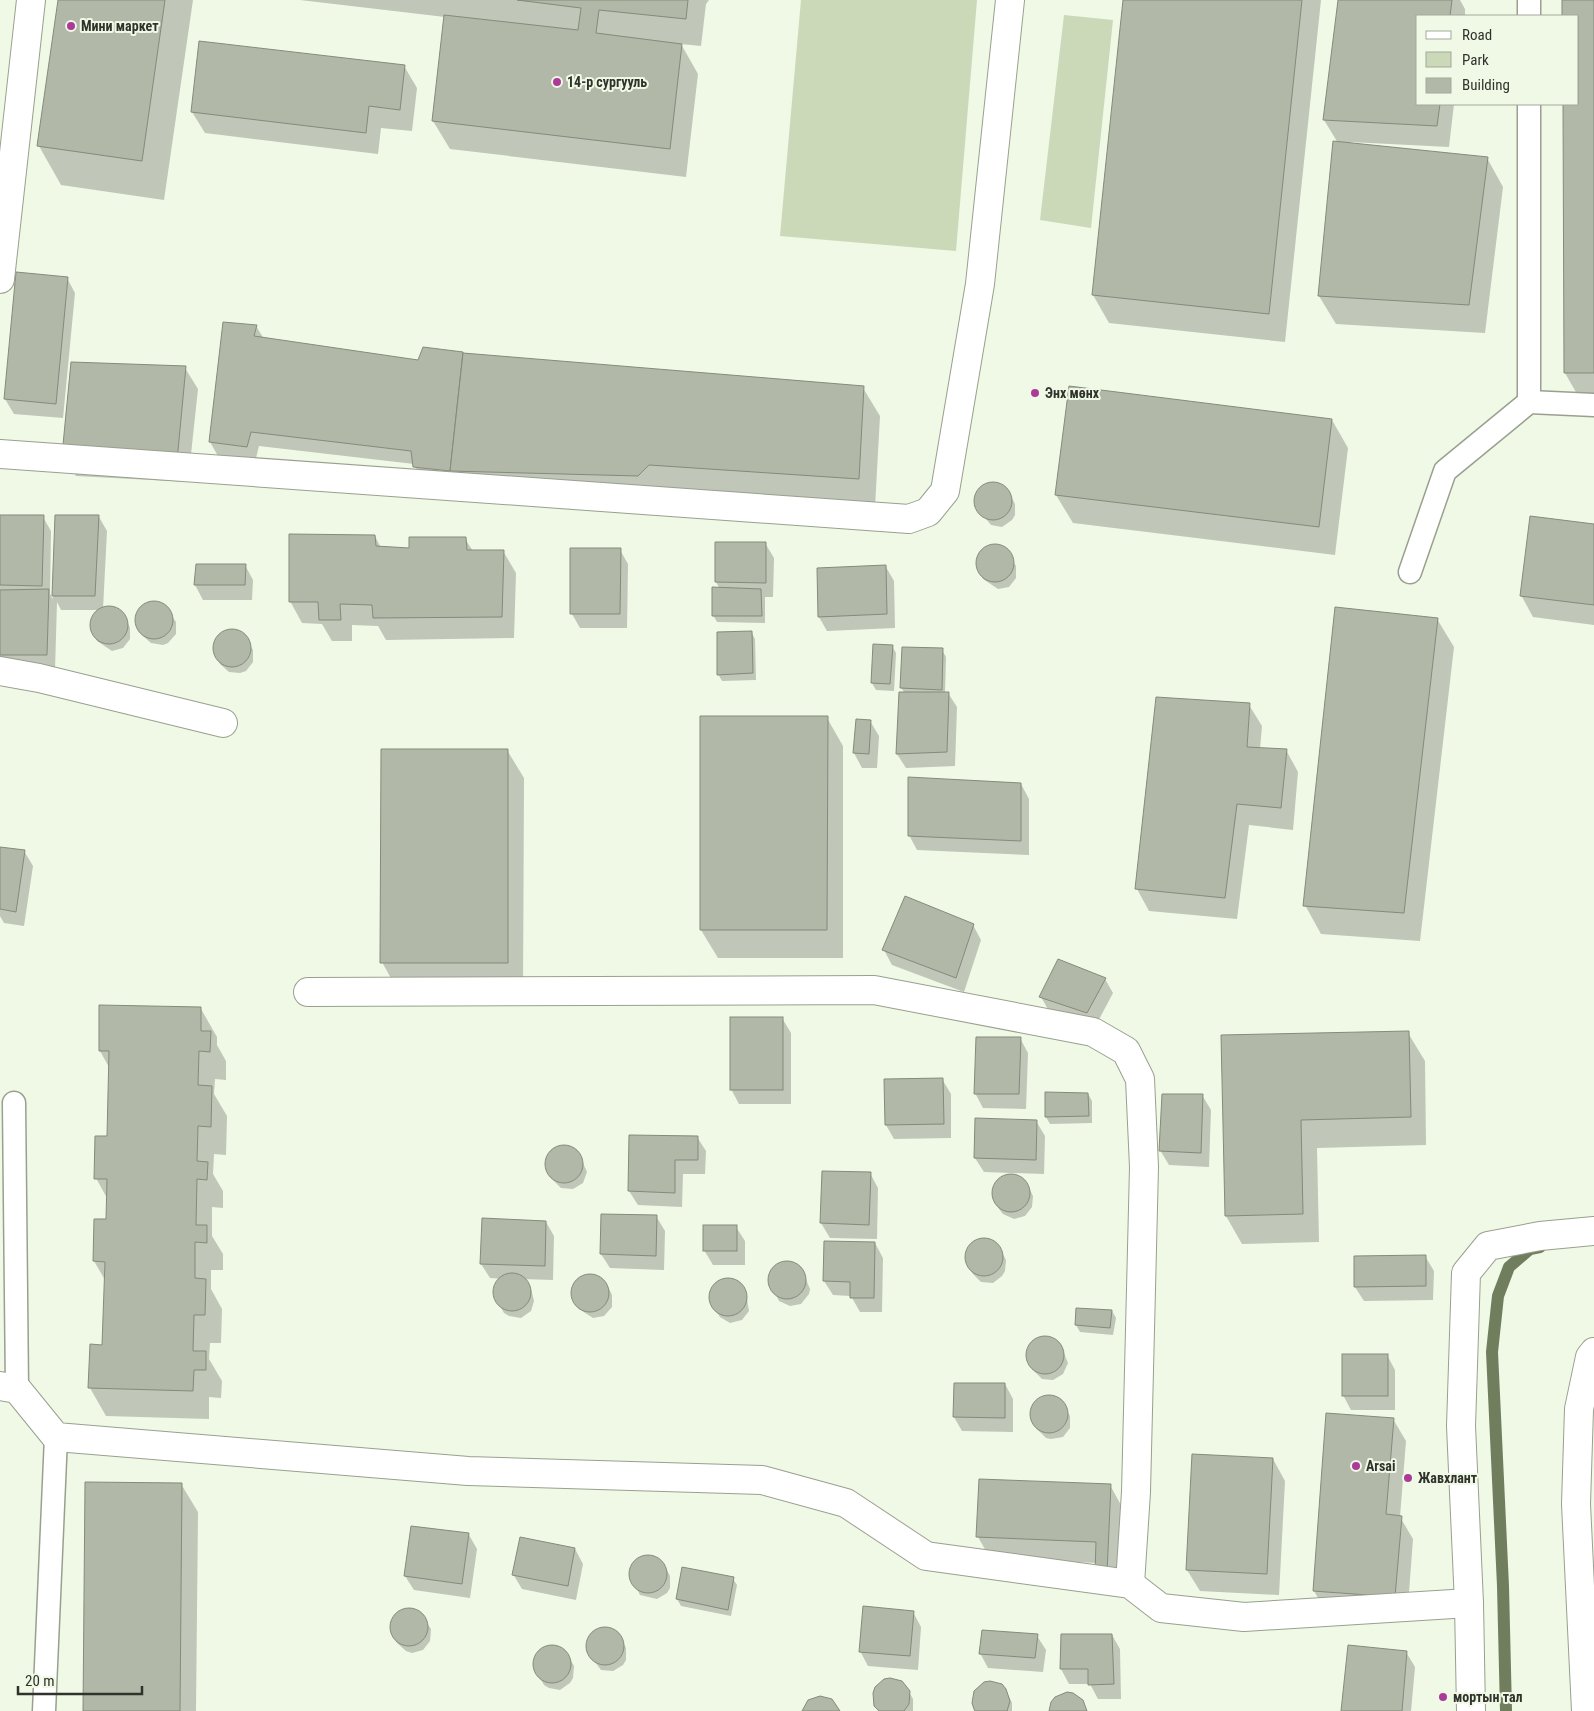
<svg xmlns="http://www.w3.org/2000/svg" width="1594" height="1711" font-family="'Roboto Condensed',sans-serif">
	<rect width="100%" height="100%" fill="#f0f8e6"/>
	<g fill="#cbd9b8">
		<polygon points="801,0 977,0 956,251 780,236"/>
		<polygon points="1064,15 1113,20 1091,228 1040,220"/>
	</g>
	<g fill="#0003">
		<polygon points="60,0 193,0 164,200 61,185 39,146"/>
		<polygon points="300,0 709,0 706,4 701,46 681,44 698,74 686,177 450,149 433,121 445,17"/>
		<polygon points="1124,0 1321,0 1285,342 1109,323 1093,295"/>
		<polygon points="1339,0 1460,0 1465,9 1465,16 1418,16 1418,104 1454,104 1449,147 1350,142 1350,144 1487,158 1503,187 1485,333 1336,324 1319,296 1338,143 1324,120"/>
		<polygon points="1563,0 1594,0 1594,401 1581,401 1565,373 1564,104 1578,104 1578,16 1563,16"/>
		<polygon points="404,66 417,88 412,131 381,128 378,154 205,133 192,112"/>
		<polygon points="17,274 67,278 75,293 63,418 14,414 5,399"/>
		<polygon points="256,326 264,339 419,361 462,353 863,388 880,416 875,507 423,482 414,464 259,446 255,462 218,456 210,442"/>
		<polygon points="185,368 198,389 188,482 76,476 63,455"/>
		<polygon points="1332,420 1348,448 1335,555 1073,523 1056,495"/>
		<polygon points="987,484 998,484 1008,491 1015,504 1015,515 1012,520 1002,527 991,525 978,509 976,498 978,492"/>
		<polygon points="56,516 99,517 107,531 103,609 114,608 123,614 130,628 130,639 123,648 112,651 97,641 91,628 93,616 101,610 61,610 57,602 55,670 0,669 0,517 43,517 51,531 50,594 53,599"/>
		<polygon points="1594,526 1594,625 1533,617 1521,595"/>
		<polygon points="375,536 381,548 411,549 465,539 473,551 503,551 516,573 514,638 386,640 378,626 352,625 352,641 332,641 322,624 302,623 290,601"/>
		<polygon points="765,543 774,558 773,597 765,597 765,623 717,622 713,615 720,589 716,582"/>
		<polygon points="1000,546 1005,549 1016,566 1016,578 1009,587 998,589 983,579 979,572 977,560 979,555 988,547"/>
		<polygon points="620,550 628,564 627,628 580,628 572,614"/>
		<polygon points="197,565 245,565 253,580 252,600 203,600 195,585"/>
		<polygon points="886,567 894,581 895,628 827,631 819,617"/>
		<polygon points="159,602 164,605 176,622 176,634 168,643 163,645 151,643 143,636 136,622 139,611 148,603"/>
		<polygon points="1437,619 1454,647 1420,941 1321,934 1305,905"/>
		<polygon points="231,630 242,633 253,650 253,662 246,671 240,673 229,672 220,664 214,650 216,639 225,631"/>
		<polygon points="751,632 755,639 756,680 722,681 718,674"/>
		<polygon points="874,645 892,646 896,653 894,691 876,690 872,683"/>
		<polygon points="942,650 946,657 945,693 948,693 957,707 955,766 906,768 897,754 905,694 901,687"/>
		<polygon points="1249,705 1262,726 1260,749 1286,750 1298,772 1293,830 1249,825 1237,919 1149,911 1137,889"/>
		<polygon points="702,718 827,718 843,746 843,958 718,958 701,930"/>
		<polygon points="857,720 870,721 879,736 877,768 862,768 854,753"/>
		<polygon points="507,750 524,778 523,991 398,991 382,962"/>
		<polygon points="1021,784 1029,799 1029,855 917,850 909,835"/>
		<polygon points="0,848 24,851 33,866 24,926 4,923 0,916"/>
		<polygon points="973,925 981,940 964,992 892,965 884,950"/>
		<polygon points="1105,979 1113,993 1095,1027 1049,1011 1041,997"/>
		<polygon points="201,1009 217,1037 217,1045 226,1061 226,1080 215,1079 214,1094 227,1116 226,1155 214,1154 213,1174 223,1191 223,1208 212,1207 212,1236 223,1254 223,1270 211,1270 211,1289 222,1309 221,1343 210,1343 209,1359 222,1381 221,1398 209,1397 209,1419 106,1416 90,1388 103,1346 105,1280 94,1261 108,1221 108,1200 96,1178 109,1138 110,1069 100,1051"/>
		<polygon points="782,1018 791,1033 791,1104 739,1104 731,1089"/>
		<polygon points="1408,1033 1425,1061 1426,1145 1317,1148 1319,1242 1242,1244 1226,1216 1222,1037"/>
		<polygon points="1020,1038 1028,1053 1026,1109 983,1108 975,1093"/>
		<polygon points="942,1079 951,1094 951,1138 894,1139 886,1125"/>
		<polygon points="1088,1094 1092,1101 1092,1123 1050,1124 1046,1117"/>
		<polygon points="1202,1095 1211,1110 1209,1167 1169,1165 1160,1150"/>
		<polygon points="1036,1121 1045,1136 1044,1174 984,1172 975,1158"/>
		<polygon points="697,1137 706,1151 705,1174 683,1174 682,1207 638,1205 629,1191"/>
		<polygon points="563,1146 579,1154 587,1172 583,1183 573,1189 561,1188 553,1180 547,1166 549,1155 558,1147"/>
		<polygon points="823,1172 870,1173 878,1188 877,1239 830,1238 821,1223"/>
		<polygon points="1016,1176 1026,1182 1033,1196 1032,1207 1025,1216 1014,1219 1003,1214 999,1209 995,1202 993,1190 995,1184 1004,1177"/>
		<polygon points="656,1216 665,1231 664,1270 610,1268 601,1254"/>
		<polygon points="546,1222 554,1236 553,1280 522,1279 531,1289 534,1301 531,1311 521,1318 509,1316 504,1313 494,1295 496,1284 503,1279 490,1278 481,1264"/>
		<polygon points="736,1227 745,1241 745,1265 713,1265 704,1250"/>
		<polygon points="989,1240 999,1247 1006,1260 1005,1271 1002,1276 993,1283 981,1282 973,1274 968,1266 966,1254 969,1249 977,1241"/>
		<polygon points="875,1243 883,1258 882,1312 860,1312 851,1296 833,1295 824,1281"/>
		<polygon points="1425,1256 1434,1271 1433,1300 1364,1301 1355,1287"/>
		<polygon points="786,1262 798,1266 802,1270 810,1289 809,1294 801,1304 790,1306 779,1301 770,1283 772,1271 780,1264"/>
		<polygon points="595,1275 605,1282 609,1289 612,1295 612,1307 604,1316 593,1318 579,1309 574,1301 573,1289 575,1284 584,1276"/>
		<polygon points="721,1280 732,1280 742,1286 746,1294 749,1311 742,1320 730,1323 720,1317 712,1305 710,1294 716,1283"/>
		<polygon points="1112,1311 1116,1318 1113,1335 1080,1332 1076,1325"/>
		<polygon points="1044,1337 1060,1344 1068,1363 1063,1374 1053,1380 1042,1379 1033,1370 1027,1357 1030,1346 1039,1338"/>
		<polygon points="1387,1355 1395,1370 1395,1410 1351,1410 1343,1395"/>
		<polygon points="1005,1384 1013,1399 1013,1432 962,1431 954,1417"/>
		<polygon points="1054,1396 1059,1399 1070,1416 1070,1428 1063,1437 1051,1439 1046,1438 1037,1429 1033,1422 1031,1410 1033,1405 1042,1397"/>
		<polygon points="1393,1419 1406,1441 1400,1517 1413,1539 1407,1619 1327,1613 1314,1591"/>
		<polygon points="1273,1459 1285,1481 1279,1595 1200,1591 1187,1570"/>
		<polygon points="181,1484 198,1512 196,1711 85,1711"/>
		<polygon points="1110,1485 1122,1507 1119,1594 1097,1563 990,1558 978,1537"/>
		<polygon points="469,1535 477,1549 470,1598 414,1590 405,1576"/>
		<polygon points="575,1549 583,1564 576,1600 522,1589 513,1574"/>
		<polygon points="642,1557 654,1557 663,1563 670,1576 670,1588 667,1593 657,1599 640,1595 631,1577 633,1565"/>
		<polygon points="733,1579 737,1585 731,1616 681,1606 677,1599"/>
		<polygon points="408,1609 419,1612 431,1629 430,1641 423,1650 412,1653 406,1651 397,1643 393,1635 391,1624 393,1618 402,1610"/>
		<polygon points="913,1612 921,1627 918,1670 868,1666 860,1651"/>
		<polygon points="598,1629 610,1629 619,1635 626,1648 626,1660 623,1665 613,1671 601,1670 589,1654 587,1643 589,1637"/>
		<polygon points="1112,1635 1120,1649 1121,1699 1098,1699 1090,1684 1069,1684 1061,1669 1062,1636"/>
		<polygon points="1037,1636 1046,1650 1043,1672 988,1668 980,1653"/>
		<polygon points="557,1647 567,1654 574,1666 573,1678 570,1683 560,1690 549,1688 544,1685 534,1667 536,1656 545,1648"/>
		<polygon points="1406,1652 1415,1667 1411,1711 1343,1711"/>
		<polygon points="909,1692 913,1699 913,1711 879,1711 876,1705"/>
		<polygon points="1008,1695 1012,1703 1012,1711 977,1711"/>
	</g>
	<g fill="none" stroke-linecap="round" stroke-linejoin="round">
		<polyline stroke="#717e5e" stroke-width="12" points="1506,1711 1503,1586 1492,1352 1498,1296 1509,1267 1530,1249 1540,1247"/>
	</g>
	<g fill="#b1b8a7" stroke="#848b7a">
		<polygon points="58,0 165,0 142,161 37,146"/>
		<polygon points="517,0 688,0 686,19 599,10 596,33 682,44 670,149 432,121 444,15 578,30 581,8"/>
		<polygon points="1123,0 1302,0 1269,314 1092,295"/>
		<polygon points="1338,0 1452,0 1450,16 1418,16 1418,104 1440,104 1437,126 1323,120"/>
		<polygon points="1562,0 1594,0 1594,373 1564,373 1563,104 1578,104 1578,16 1562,16"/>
		<polygon points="199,41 405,65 400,110 369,106 366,133 191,112"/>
		<polygon points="1333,141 1488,157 1469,305 1318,296"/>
		<polygon points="16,272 68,277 56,404 4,399"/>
		<polygon points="223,322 257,325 254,336 418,360 423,347 463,352 450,471 413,467 411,451 251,432 247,447 209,442"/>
		<polygon points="463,353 864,386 859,479 649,465 638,476 450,471"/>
		<polygon points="71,362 186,366 177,461 62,455"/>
		<polygon points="1069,386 1332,419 1319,527 1055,495"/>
		<circle cx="993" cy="501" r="19"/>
		<polygon points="0,515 44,515 42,586 0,585"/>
		<polygon points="55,515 99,515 95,596 52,596"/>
		<polygon points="1530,516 1594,524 1594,605 1520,596"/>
		<polygon points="289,534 375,535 376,546 409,548 409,537 466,537 467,550 504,550 502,617 373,618 372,605 340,604 341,620 319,620 318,602 289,602"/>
		<polygon points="715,542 766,542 766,583 715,582"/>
		<circle cx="995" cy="563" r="19"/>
		<polygon points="570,548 621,548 620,614 570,614"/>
		<polygon points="196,564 246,564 245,585 194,585"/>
		<polygon points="886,565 887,614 818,617 817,568"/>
		<polygon points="712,587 761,589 762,616 712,616"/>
		<polygon points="49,589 47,655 0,655 0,590"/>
		<circle cx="154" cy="620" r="19"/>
		<circle cx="109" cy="625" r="19"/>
		<polygon points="1335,607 1438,618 1404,913 1303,906"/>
		<circle cx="232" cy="648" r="19"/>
		<polygon points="752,631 753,673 717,675 717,632"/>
		<polygon points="873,644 893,645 890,684 871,683"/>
		<polygon points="902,647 943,648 942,690 900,688"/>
		<polygon points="899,692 949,692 947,752 896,754"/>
		<polygon points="1156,697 1250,703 1247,747 1287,749 1281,808 1237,804 1225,898 1135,889"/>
		<polygon points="700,716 828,716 827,930 700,930"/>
		<polygon points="856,719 871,720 869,754 853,753"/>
		<polygon points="381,749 508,749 508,963 380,963"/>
		<polygon points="908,777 1021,783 1021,841 908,836"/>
		<polygon points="0,847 25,850 16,912 0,909"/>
		<polygon points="905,896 974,924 956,978 882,950"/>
		<polygon points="1058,959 1106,978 1087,1013 1039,997"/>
		<polygon points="99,1005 201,1007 201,1031 211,1031 210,1052 199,1051 198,1085 212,1086 211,1127 198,1126 197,1161 208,1162 207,1180 197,1179 196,1225 207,1225 207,1243 195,1242 195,1278 206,1279 205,1315 194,1315 193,1351 206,1351 206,1370 194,1370 193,1391 88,1388 90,1344 102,1345 105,1262 93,1261 94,1219 106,1219 107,1179 94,1179 95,1136 107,1136 109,1051 99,1051"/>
		<rect x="730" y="1017" width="53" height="73"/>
		<polygon points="1409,1031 1411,1117 1301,1120 1303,1214 1225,1216 1221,1035"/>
		<polygon points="976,1037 1021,1037 1019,1094 974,1094"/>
		<polygon points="943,1078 944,1124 885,1125 884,1079"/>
		<polygon points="1045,1092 1088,1093 1089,1116 1045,1117"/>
		<polygon points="1162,1094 1203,1094 1201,1153 1159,1151"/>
		<polygon points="975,1118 1037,1120 1036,1160 974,1158"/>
		<polygon points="629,1135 698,1136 698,1160 675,1160 675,1193 628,1191"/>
		<circle cx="564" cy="1164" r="19"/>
		<polygon points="822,1171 871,1172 869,1225 820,1223"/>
		<circle cx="1011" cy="1193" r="19"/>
		<polygon points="601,1214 657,1215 656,1256 600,1254"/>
		<polygon points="482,1218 546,1221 545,1266 480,1264"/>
		<rect x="703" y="1225" width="34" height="26"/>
		<circle cx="984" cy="1257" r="19"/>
		<polygon points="824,1241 875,1242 874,1298 850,1298 850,1282 823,1281"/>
		<polygon points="1426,1255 1426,1286 1354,1287 1354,1256"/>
		<circle cx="787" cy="1280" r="19"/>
		<circle cx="512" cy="1292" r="19"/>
		<circle cx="590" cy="1293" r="19"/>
		<circle cx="728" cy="1297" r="19"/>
		<polygon points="1076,1308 1112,1310 1110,1328 1075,1325"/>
		<circle cx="1045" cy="1355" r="19"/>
		<rect x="1342" y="1354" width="46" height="42"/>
		<polygon points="954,1383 1005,1383 1005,1418 953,1417"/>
		<circle cx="1049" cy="1414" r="19"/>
		<polygon points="1326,1413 1394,1418 1386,1514 1402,1516 1395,1597 1313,1591"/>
		<polygon points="1192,1454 1273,1458 1267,1574 1186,1570"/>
		<polygon points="979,1479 1111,1484 1107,1573 1095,1572 1096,1542 976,1537"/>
		<polygon points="85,1482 182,1483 180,1711 83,1711"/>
		<polygon points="411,1526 469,1533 462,1584 404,1576"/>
		<polygon points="520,1537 575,1548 568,1586 512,1575"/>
		<circle cx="648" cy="1574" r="19"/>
		<polygon points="682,1567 734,1577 728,1610 676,1599"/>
		<polygon points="863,1606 914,1611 910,1656 859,1652"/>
		<circle cx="409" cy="1627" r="19"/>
		<circle cx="605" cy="1646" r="19"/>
		<polygon points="982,1630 1038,1634 1035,1658 979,1654"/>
		<polygon points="1061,1634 1112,1634 1114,1684 1088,1685 1088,1669 1060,1669"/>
		<polygon points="1348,1645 1407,1651 1402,1711 1341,1711"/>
		<circle cx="552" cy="1664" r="19"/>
		<polygon points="890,1678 902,1681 910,1691 909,1704 904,1711 879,1711 874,1706 873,1693 875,1687 884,1679"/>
		<polygon points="990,1681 1002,1684 1006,1689 1010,1701 1007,1711 975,1711 974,1709 972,1703 974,1691 984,1682"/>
		<polygon points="1067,1692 1073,1693 1083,1700 1087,1711 1049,1711 1051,1702 1055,1697"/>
		<polygon points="820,1696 832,1699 840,1711 802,1711 808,1700"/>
	</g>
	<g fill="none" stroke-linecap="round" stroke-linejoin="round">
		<defs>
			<g id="lane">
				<polyline points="1529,0 1529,16"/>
				<polyline points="1529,104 1529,402"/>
				<polyline points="1410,572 1445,471 1529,402 1594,405"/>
				<polyline points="14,1103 17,1389"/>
				<polyline points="44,1711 56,1437"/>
			</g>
			<g id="street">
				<polyline points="0,279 31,0"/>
				<polyline points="0,454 909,519 928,512 945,491 980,284 1010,0"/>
				<polyline points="0,671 39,678 223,723"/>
				<polyline points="308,992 874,990 1093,1032 1126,1051 1140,1079 1144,1167 1136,1492 1130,1584"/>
				<polyline points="0,1386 17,1389 56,1437 468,1471 762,1480 846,1503 926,1556 1130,1584 1161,1608 1244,1617 1469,1603"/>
				<polyline points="1471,1711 1469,1603 1461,1426 1466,1273 1488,1246 1540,1236 1594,1231"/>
				<polyline points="1586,1711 1576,1504 1579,1409 1590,1357 1594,1352"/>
			</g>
		</defs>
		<use href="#lane" stroke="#99a08f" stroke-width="25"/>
		<use href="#street" stroke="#99a08f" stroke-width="30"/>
		<use href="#lane" stroke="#fff" stroke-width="22"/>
		<use href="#street" stroke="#fff" stroke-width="28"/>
	</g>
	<g fill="#ac3b98" stroke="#f0f8e6" stroke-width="2">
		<circle cx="71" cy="26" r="5"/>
		<circle cx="557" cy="82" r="5"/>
		<circle cx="1035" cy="393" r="5"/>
		<circle cx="1356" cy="1466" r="5"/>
		<circle cx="1408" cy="1478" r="5"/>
		<circle cx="1443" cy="1697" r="5"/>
	</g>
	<g text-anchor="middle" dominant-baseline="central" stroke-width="4" stroke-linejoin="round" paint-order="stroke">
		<g font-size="14" font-weight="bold" fill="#30332c" stroke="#f0f8e6" text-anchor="start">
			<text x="81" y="26">Мини маркет</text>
			<text x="567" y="82">14-р сургууль</text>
			<text x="1045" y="393">Энх мөнх</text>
			<text x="1366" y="1466">Arsai</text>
			<text x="1418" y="1478">Жавхлант</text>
			<text x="1453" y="1697">мортын тал</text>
		</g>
	</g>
	<rect x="1416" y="15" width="162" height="90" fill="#f0f8e6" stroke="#a3a99c"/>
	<rect x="1426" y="31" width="25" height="8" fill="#ffffff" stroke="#a3a99c"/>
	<text x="1462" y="40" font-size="15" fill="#30332c">Road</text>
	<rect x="1426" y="52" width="25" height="15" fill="#cbd9b8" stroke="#a3a99c"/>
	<text x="1462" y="65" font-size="15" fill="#30332c">Park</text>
	<rect x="1426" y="78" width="25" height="15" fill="#b1b8a7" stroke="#a3a99c"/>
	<text x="1462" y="90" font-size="15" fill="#30332c">Building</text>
	<path d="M18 1686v8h124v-8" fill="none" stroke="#30332c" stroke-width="2.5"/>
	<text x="25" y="1686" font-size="15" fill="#30332c" stroke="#f0f8e6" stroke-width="4" paint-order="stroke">20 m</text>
</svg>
